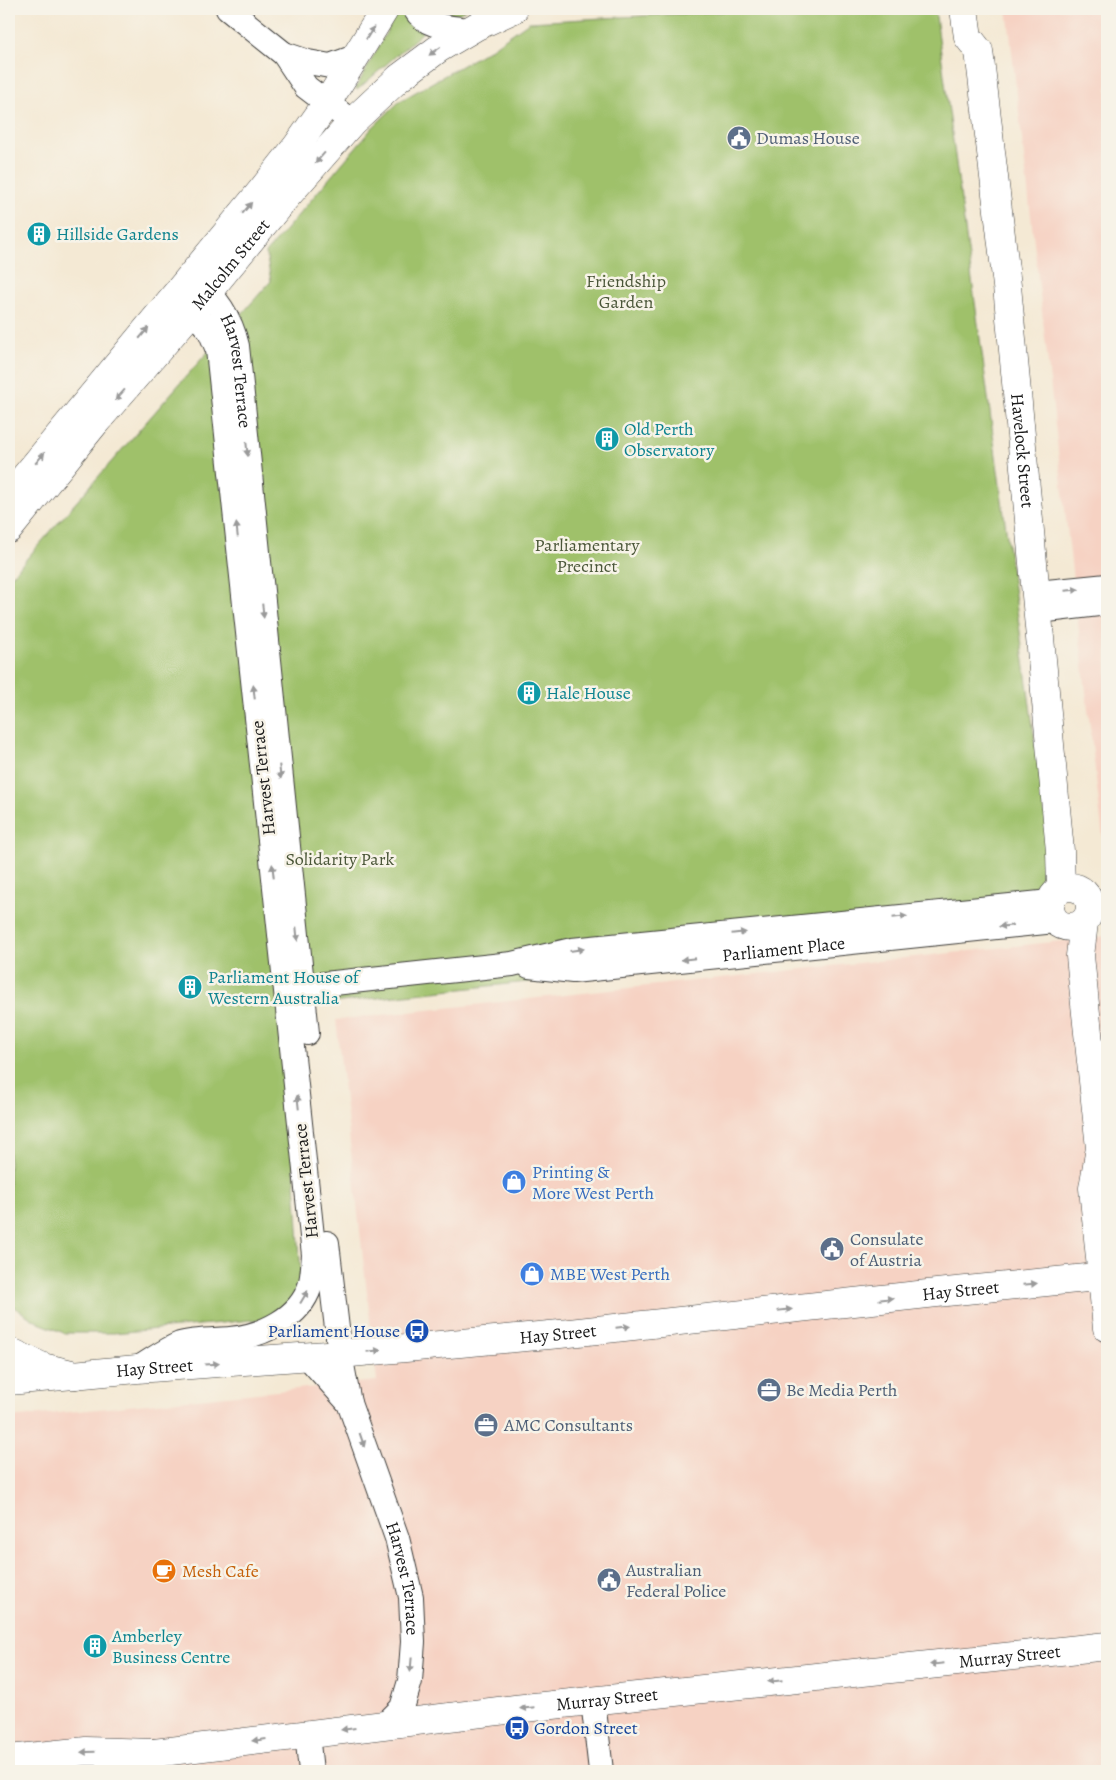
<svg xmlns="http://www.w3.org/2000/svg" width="1116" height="1780" font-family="Alegreya,serif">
	<rect width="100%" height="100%" fill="#f7f3e8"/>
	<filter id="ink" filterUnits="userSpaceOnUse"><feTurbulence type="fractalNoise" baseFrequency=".02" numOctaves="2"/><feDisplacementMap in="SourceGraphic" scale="10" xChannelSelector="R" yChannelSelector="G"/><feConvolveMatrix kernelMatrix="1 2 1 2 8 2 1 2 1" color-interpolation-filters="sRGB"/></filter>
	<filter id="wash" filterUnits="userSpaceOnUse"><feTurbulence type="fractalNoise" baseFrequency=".0096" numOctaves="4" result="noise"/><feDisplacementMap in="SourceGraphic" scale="20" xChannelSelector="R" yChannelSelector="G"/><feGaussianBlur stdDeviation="1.12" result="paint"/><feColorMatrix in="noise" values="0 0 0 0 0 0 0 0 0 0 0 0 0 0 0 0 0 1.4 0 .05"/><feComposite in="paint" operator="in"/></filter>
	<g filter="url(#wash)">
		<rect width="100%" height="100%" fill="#f4e9d4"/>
		<g fill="#f6d2c3">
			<polygon points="1007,9 1107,9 1107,873"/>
			<polygon points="1107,936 1107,1771 9,1771 9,1418 377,1381 336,1020"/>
		</g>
		<g fill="#9fc16b" stroke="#5e6e44">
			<polygon points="399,9 407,9 422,31 422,33 357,90 356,88"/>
			<path d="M423,9H466C448,23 441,17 423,9Z"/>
			<polygon points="771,9 935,9 1060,925 284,1008 302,1291 274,1318 114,1333 64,1333 39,1323 9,1304 9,579 182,381 271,281 266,253 373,127 400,101 489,50 529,22"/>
		</g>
	</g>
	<g filter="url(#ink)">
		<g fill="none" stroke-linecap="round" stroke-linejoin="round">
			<defs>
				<g id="minor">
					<polyline points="228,9 284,54 306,87 352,122"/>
					<path d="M415,9C426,28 450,27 469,30"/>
					<polyline points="284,54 308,62 330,66 355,57"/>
					<path id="s1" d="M196,278C216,299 230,316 237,346L307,1033"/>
					<polyline points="1037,593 1107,586"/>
					<polyline points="1039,611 1107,603"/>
					<path id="s2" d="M529,966L573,971L1055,921"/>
					<polyline points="287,988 512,964 572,950 1050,902"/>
					<polyline points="327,1243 340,1354 349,1403"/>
					<path id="s3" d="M308,1357L349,1403L397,1538L411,1597L413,1642L410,1681L402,1708L386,1724"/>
					<path d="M137,1369C151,1361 165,1350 180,1344C191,1340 217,1340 230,1339C262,1336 300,1318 310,1286C313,1276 313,1265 314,1255L218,350L210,331L181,297"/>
					<polyline points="593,1701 601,1771"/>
					<polyline points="307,1734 311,1771"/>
				</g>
				<g id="major">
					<path id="s4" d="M964,9L968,37L979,51L1007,286L1060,851L1061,889"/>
					<polyline points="9,496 262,190 296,147 327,103 385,9"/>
					<path id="s5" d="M9,529L95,423L193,310L281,203L352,122L399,78L438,49L477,26L514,9"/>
					<circle cx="1070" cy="907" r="20"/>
					<polyline points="1084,922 1080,956 1100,1148 1093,1188 1107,1328"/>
					<path id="s6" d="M9,1381L137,1369L340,1354L560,1334L946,1292L1107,1276"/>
					<path id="s7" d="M113,1771L154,1753L515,1709L1107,1646"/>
				</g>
				<g id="highway">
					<polyline points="9,1351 43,1367 76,1375"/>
					<polyline points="9,1759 86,1751 154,1753"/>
				</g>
			</defs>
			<use href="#minor" stroke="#3c3b38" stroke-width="26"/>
			<use href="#major" stroke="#3c3b38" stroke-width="29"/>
			<use href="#highway" stroke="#3c3b38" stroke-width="29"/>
			<use href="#minor" stroke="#fff" stroke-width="24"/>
			<use href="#major" stroke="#fff" stroke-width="28"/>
			<use href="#highway" stroke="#fff" stroke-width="28"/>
		</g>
		<defs><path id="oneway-solid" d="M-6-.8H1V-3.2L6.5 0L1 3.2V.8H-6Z" transform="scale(1.25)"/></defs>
		<g fill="#999">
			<use href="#oneway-solid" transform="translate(370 33) rotate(-58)"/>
			<use href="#oneway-solid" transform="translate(435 51) rotate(145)"/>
			<use href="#oneway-solid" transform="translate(320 158) rotate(131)"/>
			<use href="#oneway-solid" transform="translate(247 208) rotate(-50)"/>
			<use href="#oneway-solid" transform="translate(144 333) rotate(-50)"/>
			<use href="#oneway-solid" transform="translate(120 395) rotate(131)"/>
			<use href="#oneway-solid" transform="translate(247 449) rotate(84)"/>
			<use href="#oneway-solid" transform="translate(40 458) rotate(-50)"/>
			<use href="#oneway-solid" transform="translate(237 530) rotate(-96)"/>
			<use href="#oneway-solid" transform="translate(1072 590) rotate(-5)"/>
			<use href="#oneway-solid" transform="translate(263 611) rotate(84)"/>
			<use href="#oneway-solid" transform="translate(254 692) rotate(-96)"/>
			<use href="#oneway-solid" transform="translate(280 772) rotate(84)"/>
			<use href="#oneway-solid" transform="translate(273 871) rotate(-96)"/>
			<use href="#oneway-solid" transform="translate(900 917) rotate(-6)"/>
			<use href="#oneway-solid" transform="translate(1006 926) rotate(174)"/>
			<use href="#oneway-solid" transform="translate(739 933) rotate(-6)"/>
			<use href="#oneway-solid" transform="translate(297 934) rotate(84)"/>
			<use href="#oneway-solid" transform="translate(577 950) rotate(-8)"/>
			<use href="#oneway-solid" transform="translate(688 959) rotate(174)"/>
			<use href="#oneway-solid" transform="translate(298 1102) rotate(-96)"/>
			<use href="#oneway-solid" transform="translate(1030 1284) rotate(-5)"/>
			<use href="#oneway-solid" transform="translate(304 1297) rotate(-59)"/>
			<use href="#oneway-solid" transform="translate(886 1299) rotate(-6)"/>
			<use href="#oneway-solid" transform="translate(785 1310) rotate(-6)"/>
			<use href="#oneway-solid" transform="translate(623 1327) rotate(-6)"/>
			<use href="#oneway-solid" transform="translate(374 1351) rotate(-6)"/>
			<use href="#oneway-solid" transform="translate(212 1364) rotate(-4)"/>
			<use href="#oneway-solid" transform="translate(362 1440) rotate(71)"/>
			<use href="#oneway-solid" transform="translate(937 1664) rotate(174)"/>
			<use href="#oneway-solid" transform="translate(411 1665) rotate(95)"/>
			<use href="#oneway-solid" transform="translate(775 1681) rotate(174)"/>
			<use href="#oneway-solid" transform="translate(527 1708) rotate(174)"/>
			<use href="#oneway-solid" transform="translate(348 1729) rotate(173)"/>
			<use href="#oneway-solid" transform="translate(259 1740) rotate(173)"/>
			<use href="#oneway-solid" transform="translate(88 1752) rotate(179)"/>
		</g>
	</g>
	<defs>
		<symbol id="civic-disc" viewBox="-11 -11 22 22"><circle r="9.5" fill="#5c6f8a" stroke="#f7f3e8"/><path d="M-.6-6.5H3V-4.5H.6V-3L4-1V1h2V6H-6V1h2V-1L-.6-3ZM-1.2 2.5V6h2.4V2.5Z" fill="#fff"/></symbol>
		<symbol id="building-disc" viewBox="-11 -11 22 22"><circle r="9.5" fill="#0f9aa8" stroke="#f7f3e8"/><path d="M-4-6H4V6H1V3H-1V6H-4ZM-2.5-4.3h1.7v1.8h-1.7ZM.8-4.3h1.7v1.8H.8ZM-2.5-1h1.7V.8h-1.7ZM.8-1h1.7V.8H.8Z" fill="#fff"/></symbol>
		<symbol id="shop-disc" viewBox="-11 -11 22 22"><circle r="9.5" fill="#3f7fe0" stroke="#f7f3e8"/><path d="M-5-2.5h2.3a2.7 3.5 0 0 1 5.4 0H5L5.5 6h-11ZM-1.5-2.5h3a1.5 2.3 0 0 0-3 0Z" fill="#fff"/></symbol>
		<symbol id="bus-disc" viewBox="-11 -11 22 22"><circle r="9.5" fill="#1a4fb4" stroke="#f7f3e8"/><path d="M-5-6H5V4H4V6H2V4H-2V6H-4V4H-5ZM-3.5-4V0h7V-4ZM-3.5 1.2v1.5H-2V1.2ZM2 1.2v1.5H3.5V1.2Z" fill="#fff"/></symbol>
		<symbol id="office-disc" viewBox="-11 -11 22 22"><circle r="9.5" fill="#5c6f8a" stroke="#f7f3e8"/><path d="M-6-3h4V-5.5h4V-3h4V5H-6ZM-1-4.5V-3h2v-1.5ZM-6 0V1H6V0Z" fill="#fff"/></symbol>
		<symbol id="cafe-disc" viewBox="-11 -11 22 22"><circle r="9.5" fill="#e8710a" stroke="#f7f3e8"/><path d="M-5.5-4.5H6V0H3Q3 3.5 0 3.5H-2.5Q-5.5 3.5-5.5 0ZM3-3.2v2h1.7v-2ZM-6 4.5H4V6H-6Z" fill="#fff"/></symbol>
	</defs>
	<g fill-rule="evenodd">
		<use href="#civic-disc" x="725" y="124" width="28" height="28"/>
		<use href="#building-disc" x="25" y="220" width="28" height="28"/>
		<use href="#building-disc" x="593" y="425" width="28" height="28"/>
		<use href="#building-disc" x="515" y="679" width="28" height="28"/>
		<use href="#building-disc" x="176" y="973" width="28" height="28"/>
		<use href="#shop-disc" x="500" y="1168" width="28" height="28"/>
		<use href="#civic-disc" x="818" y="1235" width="28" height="28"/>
		<use href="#shop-disc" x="518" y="1260" width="28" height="28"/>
		<use href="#bus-disc" x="403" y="1317" width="28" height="28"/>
		<use href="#office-disc" x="755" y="1376" width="28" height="28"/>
		<use href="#office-disc" x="472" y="1411" width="28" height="28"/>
		<use href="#cafe-disc" x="150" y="1557" width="28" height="28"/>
		<use href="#civic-disc" x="595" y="1566" width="28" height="28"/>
		<use href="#building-disc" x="81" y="1632" width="28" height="28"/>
		<use href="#bus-disc" x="503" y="1714" width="28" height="28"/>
	</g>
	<g text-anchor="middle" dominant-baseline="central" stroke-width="5" stroke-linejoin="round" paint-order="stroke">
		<g font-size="18" fill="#4e5e75" stroke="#f7f3e8" text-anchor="start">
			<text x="756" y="138">Dumas House</text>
			<text x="850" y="1239">Consulate<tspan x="850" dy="21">of Austria</tspan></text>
			<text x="786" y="1390">Be Media Perth</text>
			<text x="504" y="1425">AMC Consultants</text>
			<text x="626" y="1570">Australian<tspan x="626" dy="21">Federal Police</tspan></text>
		</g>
		<g font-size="18" fill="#0d838f" stroke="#f7f3e8" text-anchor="start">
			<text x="56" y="234">Hillside Gardens</text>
			<text x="624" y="429">Old Perth<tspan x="624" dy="21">Observatory</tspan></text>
			<text x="546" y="693">Hale House</text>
			<text x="208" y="977">Parliament House of<tspan x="208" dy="21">Western Australia</tspan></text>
			<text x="112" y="1636">Amberley<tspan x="112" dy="21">Business Centre</tspan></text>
		</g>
		<g font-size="18" fill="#1c1c1c" stroke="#f7f3e8">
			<text stroke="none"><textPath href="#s5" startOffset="345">Malcolm Street</textPath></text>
			<text stroke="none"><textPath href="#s1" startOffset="105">Harvest Terrace</textPath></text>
			<text stroke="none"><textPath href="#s4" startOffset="448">Havelock Street</textPath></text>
			<text transform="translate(263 778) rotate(-96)">Harvest Terrace</text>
			<text stroke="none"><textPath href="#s2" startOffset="256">Parliament Place</textPath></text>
			<text transform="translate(306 1181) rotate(-96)">Harvest Terrace</text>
			<text stroke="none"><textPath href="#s6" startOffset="956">Hay Street</textPath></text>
			<text stroke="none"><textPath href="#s6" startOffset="551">Hay Street</textPath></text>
			<text stroke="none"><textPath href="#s6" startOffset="146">Hay Street</textPath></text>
			<text stroke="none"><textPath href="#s3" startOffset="246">Harvest Terrace</textPath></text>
			<text stroke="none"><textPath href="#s7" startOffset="906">Murray Street</textPath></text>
			<text stroke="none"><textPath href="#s7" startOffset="501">Murray Street</textPath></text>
		</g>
		<g font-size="18" fill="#4a5638" stroke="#f7f3e8">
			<text x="626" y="281">Friendship<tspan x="626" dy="21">Garden</tspan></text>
			<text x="587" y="545">Parliamentary<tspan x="587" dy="21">Precinct</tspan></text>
			<text x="340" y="859">Solidarity Park</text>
		</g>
		<g font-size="18" fill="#366cbe" stroke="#f7f3e8" text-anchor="start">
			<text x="532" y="1172">Printing &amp;<tspan x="532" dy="21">More West Perth</tspan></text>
			<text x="550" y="1274">MBE West Perth</text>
		</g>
		<g font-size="18" fill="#164399" stroke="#f7f3e8" text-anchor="end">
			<text x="400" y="1331">Parliament House</text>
			<text x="534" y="1728" text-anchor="start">Gordon Street</text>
		</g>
		<g font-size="18" fill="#c56008" stroke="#f7f3e8" text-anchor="start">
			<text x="182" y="1571">Mesh Cafe</text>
		</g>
	</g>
	<rect width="1116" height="1780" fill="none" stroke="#f7f3e8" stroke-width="30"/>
</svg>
